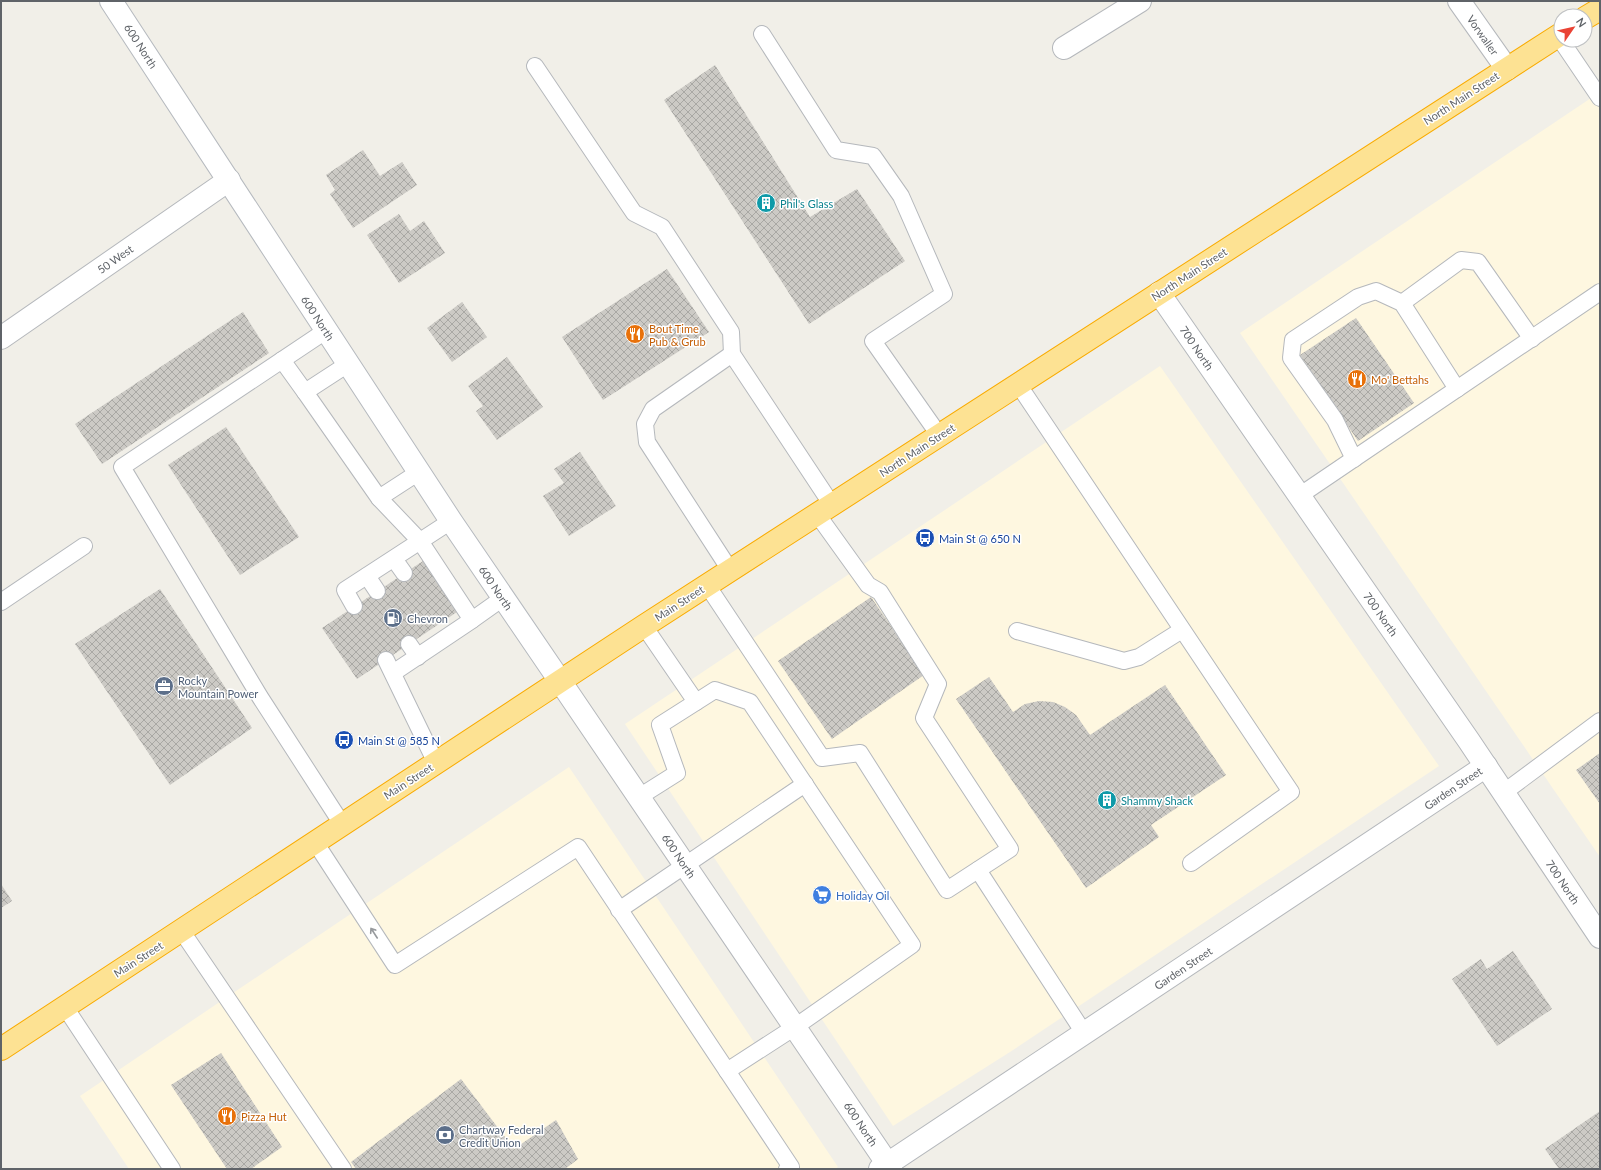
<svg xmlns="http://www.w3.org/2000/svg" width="1601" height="1170" font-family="Lato,sans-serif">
	<defs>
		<pattern id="building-cross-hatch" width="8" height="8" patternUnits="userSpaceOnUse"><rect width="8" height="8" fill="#cccac5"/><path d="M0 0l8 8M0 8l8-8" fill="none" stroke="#a9a8a4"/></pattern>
	</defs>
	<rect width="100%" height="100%" fill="#f1efe8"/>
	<g fill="#fef7e0">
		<polygon points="1600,92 1600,857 1240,333"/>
		<polygon points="1160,366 1439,766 1010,1052 893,1126 625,724"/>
		<polygon points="569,767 838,1167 835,1169 129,1169 80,1096"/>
	</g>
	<g fill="url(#building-cross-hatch)">
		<polygon points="715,65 810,217 857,189 905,261 809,324 664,100"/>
		<polygon points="363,150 380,176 402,162 417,185 353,228 330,194 335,190 326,175"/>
		<polygon points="399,214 410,231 424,221 445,253 399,283 367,235"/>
		<polygon points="667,269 709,332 603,400 562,337"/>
		<polygon points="462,302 487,337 452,362 427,328"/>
		<polygon points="243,312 269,353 102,464 75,424"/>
		<polygon points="1356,318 1414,403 1358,441 1300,355"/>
		<polygon points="507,357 543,407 497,440 476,411 483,406 468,386"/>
		<polygon points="226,427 299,537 240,575 168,465"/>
		<polygon points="580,452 616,506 569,536 543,496 564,483 554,469"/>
		<polygon points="426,559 460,610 357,679 322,628"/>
		<polygon points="160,589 252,728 170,785 75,644"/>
		<polygon points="871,597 924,675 832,739 778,661"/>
		<polygon points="989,677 1013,712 1025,704 1039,701 1053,702 1065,707 1076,715 1090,735 1165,685 1226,775 1151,825 1159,837 1086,888 956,699"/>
		<polygon points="1600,753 1600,804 1576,770"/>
		<polygon points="1,884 12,901 1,908"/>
		<polygon points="1513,951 1552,1009 1497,1046 1452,979 1481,959 1487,969"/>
		<polygon points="221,1053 282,1147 251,1169 227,1169 171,1085"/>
		<polygon points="461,1079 514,1149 556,1120 578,1159 565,1169 356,1169 351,1162"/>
		<polygon points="1600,1111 1600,1169 1559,1169 1545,1149"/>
	</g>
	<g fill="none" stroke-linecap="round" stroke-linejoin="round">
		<defs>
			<g id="lane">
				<polyline points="762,34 836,150 873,156 901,196 944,294 873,341 939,435"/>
				<polyline points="1558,36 1600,98"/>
				<polyline points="535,66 634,213 662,227 731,332 732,354 832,505"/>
				<polyline points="1402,303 1461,260 1478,262 1532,339"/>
				<polyline points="327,330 122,467 260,697 342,824"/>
				<polyline points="282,360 305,392"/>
				<polyline points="348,364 305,392 379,498 420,541 472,620 393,673"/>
				<polyline points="1018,384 1291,792 1191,863"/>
				<polyline points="1354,459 1335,420 1291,358 1293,340 1358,297 1376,291 1402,303 1457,389"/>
				<polyline points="1299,496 1600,292"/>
				<polyline points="379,498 419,472"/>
				<polyline points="394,559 404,573"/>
				<polyline points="730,570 647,442 645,424 653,409 732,354"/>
				<polyline points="367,576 377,591"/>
				<polyline points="707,585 822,758 860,753 947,890 1010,849 924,718 938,684 880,592 868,585 817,514"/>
				<polyline points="1,602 84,546"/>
				<polyline points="354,606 345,590 451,521"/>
				<polyline points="472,620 503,598"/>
				<polyline points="644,626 696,702"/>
				<polyline points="1017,631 1124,661 1139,657 1182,630"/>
				<polyline points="409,644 418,657"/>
				<polyline points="386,660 436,763"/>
				<polyline points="1503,793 1600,721"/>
				<polyline points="639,797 677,773 660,725 715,690 750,702 912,945 795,1027 727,1071"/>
				<polyline points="315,842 395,965 578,847 791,1167 787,1169"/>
				<polyline points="978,870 1084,1033"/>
				<polyline points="619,910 805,784"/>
				<polyline points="181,930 343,1169"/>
				<polyline points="65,1007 172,1169"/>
			</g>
			<g id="street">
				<polyline points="1459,1 1507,69"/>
				<polyline points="1064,48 1140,1"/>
				<polyline points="1159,293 1469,741 1600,937"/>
				<polyline points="1,338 229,180"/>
				<polyline points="560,681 891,1169"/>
				<polyline points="880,1169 1486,766"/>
			</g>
			<polyline id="secondary" points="111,1 451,521 560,681"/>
			<g id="highway">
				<polyline points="1585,18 1600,9"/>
				<polyline points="1,1049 644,626 1561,34"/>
			</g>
		</defs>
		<use href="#lane" stroke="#b5b8bc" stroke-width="18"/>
		<use href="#street" stroke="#b5b8bc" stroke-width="24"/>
		<use href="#secondary" stroke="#b6babf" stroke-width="24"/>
		<use href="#highway" stroke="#f9ab00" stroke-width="24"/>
		<use href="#lane" stroke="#fff" stroke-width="16"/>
		<use href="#street" stroke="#fff" stroke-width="22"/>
		<use href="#secondary" stroke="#fff" stroke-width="22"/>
		<use href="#highway" stroke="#fde293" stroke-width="22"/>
	</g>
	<defs><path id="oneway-shaft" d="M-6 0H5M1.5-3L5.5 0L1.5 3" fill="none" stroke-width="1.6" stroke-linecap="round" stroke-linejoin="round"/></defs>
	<use stroke="#979a9d" href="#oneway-shaft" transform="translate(374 933) rotate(-123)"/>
	<defs>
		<symbol id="building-disc" viewBox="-11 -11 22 22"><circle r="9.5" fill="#0f9aa8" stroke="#fff"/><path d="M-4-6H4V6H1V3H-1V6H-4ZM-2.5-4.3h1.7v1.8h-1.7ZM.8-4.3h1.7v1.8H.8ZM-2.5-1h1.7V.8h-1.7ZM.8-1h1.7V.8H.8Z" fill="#fff"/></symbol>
		<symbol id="restaurant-disc" viewBox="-11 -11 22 22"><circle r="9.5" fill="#e8710a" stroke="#fff"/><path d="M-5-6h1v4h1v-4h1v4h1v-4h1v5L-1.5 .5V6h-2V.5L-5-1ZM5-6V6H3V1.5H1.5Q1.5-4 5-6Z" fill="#fff"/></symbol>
		<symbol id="bus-disc" viewBox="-11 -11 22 22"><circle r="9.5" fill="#1a4fb4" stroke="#fff"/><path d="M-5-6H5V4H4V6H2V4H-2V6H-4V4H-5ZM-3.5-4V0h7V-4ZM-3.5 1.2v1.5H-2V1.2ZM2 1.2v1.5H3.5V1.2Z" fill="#fff"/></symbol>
		<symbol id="fuel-disc" viewBox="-11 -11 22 22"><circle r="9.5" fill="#5c6f8a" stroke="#fff"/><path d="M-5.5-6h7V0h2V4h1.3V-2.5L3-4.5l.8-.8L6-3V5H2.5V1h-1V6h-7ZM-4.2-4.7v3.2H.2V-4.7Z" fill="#fff"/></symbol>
		<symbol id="office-disc" viewBox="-11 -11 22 22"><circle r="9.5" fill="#5c6f8a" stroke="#fff"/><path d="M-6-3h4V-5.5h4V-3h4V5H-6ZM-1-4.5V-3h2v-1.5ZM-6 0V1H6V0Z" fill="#fff"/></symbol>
		<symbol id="supermarket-disc" viewBox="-11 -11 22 22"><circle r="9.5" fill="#3f7fe0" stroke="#fff"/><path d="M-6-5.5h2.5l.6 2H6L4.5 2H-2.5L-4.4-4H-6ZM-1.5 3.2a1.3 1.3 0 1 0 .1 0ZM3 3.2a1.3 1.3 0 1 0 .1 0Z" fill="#fff"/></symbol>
		<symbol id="bank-disc" viewBox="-11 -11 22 22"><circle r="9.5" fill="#5c6f8a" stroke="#fff"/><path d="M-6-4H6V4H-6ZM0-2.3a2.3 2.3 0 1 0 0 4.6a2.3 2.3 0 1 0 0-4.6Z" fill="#fff"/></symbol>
	</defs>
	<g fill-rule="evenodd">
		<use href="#building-disc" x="755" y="192" width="22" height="22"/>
		<use href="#restaurant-disc" x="624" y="323" width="22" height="22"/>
		<use href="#restaurant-disc" x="1346" y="368" width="22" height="22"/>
		<use href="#bus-disc" x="914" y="527" width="22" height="22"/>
		<use href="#fuel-disc" x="382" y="607" width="22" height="22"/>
		<use href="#office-disc" x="153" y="675" width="22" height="22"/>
		<use href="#bus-disc" x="333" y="729" width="22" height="22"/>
		<use href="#building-disc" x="1096" y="789" width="22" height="22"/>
		<use href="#supermarket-disc" x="811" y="884" width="22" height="22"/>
		<use href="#restaurant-disc" x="216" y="1105" width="22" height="22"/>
		<use href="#bank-disc" x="434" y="1124" width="22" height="22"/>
	</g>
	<g text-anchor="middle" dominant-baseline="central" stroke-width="3" stroke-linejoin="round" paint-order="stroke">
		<g font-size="11" fill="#5f6368" stroke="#fff">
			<text transform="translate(1483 35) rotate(55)">Vorwaller</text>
			<text transform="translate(141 46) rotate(57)">600 North</text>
			<text transform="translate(1461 98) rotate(-33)">North Main Street</text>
			<text transform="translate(115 259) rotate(-35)">50 West</text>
			<text transform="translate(1189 274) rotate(-33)">North Main Street</text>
			<text transform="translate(318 318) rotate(57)">600 North</text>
			<text transform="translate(1197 348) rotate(56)">700 North</text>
			<text transform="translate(917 450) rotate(-33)">North Main Street</text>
			<text transform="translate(496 588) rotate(56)">600 North</text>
			<text transform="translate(679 603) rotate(-33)">Main Street</text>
			<text transform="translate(1381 614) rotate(55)">700 North</text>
			<text transform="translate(408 781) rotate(-33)">Main Street</text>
			<text transform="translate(1453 788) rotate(-34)">Garden Street</text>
			<text transform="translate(679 856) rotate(56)">600 North</text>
			<text transform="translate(1563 882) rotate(56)">700 North</text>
			<text transform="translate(138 959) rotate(-33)">Main Street</text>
			<text transform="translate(1183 968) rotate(-34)">Garden Street</text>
			<text transform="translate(861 1124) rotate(56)">600 North</text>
		</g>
		<g font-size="11" fill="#0d838f" stroke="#fff" text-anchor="start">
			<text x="780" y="203">Phil's Glass</text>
			<text x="1121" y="800">Shammy Shack</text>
		</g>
		<g font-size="11" fill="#c56008" stroke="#fff" text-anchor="start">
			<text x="649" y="328">Bout Time<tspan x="649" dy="13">Pub &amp; Grub</tspan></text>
			<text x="1371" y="379">Mo' Bettahs</text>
			<text x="241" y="1116">Pizza Hut</text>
		</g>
		<g font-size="11" fill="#164399" stroke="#fff" text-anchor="start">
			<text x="939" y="538">Main St @ 650 N</text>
			<text x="358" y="740">Main St @ 585 N</text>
		</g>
		<g font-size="11" fill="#4e5e75" stroke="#fff" text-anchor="start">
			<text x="407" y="618">Chevron</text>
			<text x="178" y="680">Rocky<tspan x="178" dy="13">Mountain Power</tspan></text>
			<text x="459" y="1129">Chartway Federal<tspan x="459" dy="13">Credit Union</tspan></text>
		</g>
		<g font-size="11" fill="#366cbe" stroke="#fff" text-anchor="start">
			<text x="836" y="895">Holiday Oil</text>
		</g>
	</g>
	<rect width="1601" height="1170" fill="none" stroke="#5f6368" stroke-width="4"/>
	<g transform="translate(1573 28) rotate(56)"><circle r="19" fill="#ffffff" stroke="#bfc1c3"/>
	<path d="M0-3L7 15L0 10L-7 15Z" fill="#ea4335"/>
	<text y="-6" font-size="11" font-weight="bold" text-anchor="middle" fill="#5f6368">N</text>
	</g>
</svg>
